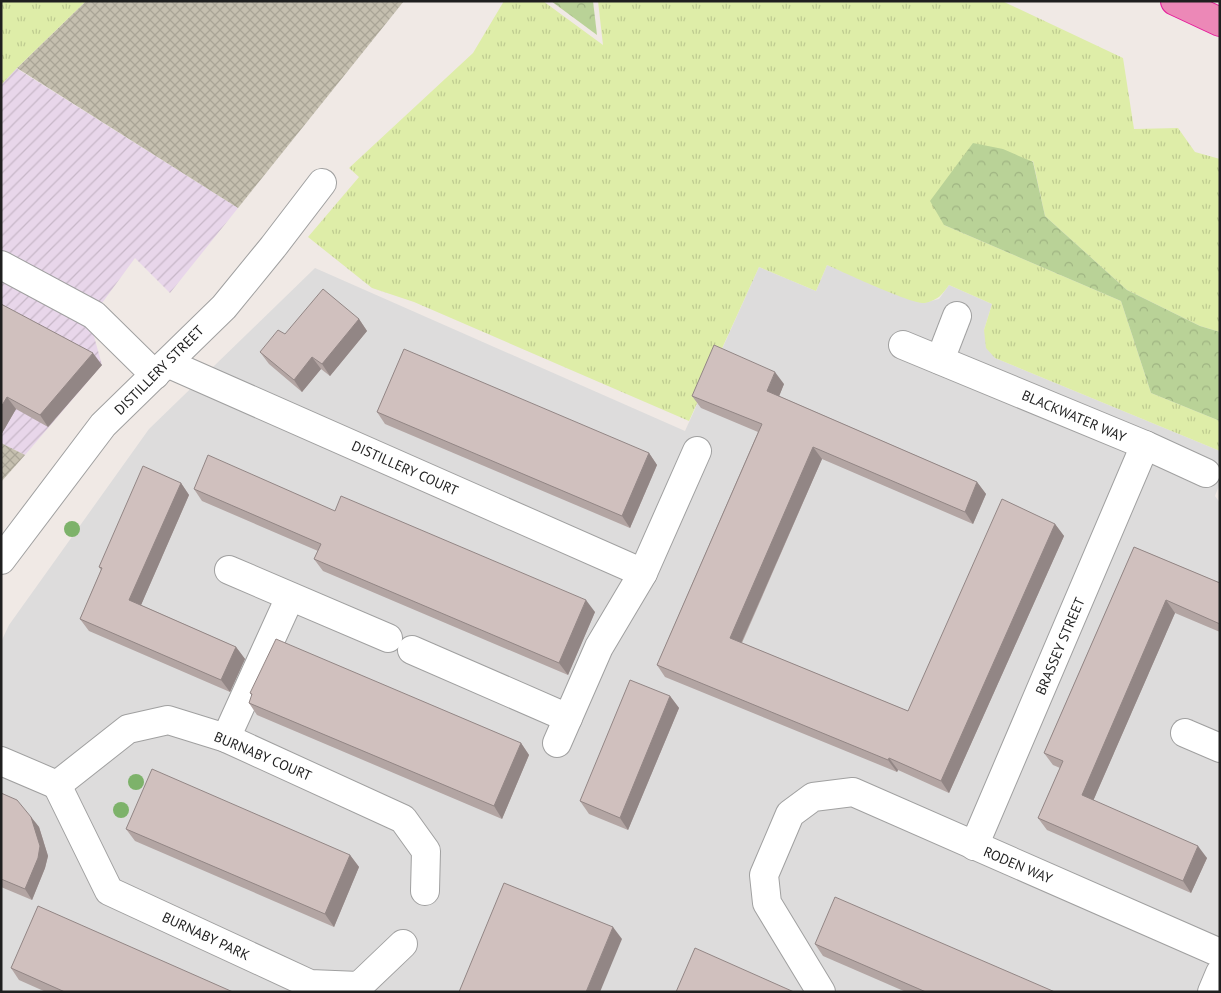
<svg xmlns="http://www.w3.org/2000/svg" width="1221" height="993" font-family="'PT Sans',sans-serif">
	<defs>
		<pattern id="industrial-furrows" width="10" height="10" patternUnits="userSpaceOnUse" patternTransform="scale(1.25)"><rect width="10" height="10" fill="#e8d6ea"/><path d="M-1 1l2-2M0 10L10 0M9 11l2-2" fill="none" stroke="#c7b7c8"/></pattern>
		<pattern id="construction-cross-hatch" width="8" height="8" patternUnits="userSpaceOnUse" patternTransform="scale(1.25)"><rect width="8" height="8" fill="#c5bfaf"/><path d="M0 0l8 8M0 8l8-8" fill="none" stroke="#a9a496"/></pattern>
		<pattern id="grass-tufts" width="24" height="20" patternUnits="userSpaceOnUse" patternTransform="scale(1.25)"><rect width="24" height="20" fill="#deeda8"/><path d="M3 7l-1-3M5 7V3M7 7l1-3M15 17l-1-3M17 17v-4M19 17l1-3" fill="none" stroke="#becb90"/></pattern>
		<pattern id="forest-crowns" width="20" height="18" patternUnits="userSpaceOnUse" patternTransform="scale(1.25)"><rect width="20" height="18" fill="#b9d297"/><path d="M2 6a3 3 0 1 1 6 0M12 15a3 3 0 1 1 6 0" fill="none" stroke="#9fb482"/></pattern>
	</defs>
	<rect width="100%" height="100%" fill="#f0e9e5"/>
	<polygon fill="#dddcdc" points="827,265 904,297 923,303 939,299 949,285 992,304 984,330 995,358 1220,451 1220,483 1215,496 1220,503 1220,992 1,992 1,642 9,625 149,429 315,268 685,431 759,267 816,291"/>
	<polygon fill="url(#industrial-furrows)" points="16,68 238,208 170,293 135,258 94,314 90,322 102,365 25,455 1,443 1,85"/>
	<g fill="url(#construction-cross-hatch)">
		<polygon points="86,1 404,1 238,208 17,68"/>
		<polygon points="1,443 25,455 1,482"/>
	</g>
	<g fill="url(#grass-tufts)">
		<polygon points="1,1 86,1 17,68 1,85"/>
		<path d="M504,1H543L603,45L598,1H1002L1123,58L1134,129L1178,128L1195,152L1220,159V332L1200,326L1127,290L1045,216L1033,161L944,225L1121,301L1151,393L1220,421V451L995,358L986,348L984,330L992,304L949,285C942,295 938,300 925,303C913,305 843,272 827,265L816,291L759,267L689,421L414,302L372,288L308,237L359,177L349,168L473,53Z"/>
	</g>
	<g fill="url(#forest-crowns)">
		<polygon points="551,1 593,1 597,35"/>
		<polygon points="973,143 1003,149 1033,162 1045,216 1127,290 1200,326 1220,332 1220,421 1151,393 1121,301 944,225 930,201"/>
	</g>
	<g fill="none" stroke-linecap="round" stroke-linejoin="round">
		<defs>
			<g id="minor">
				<polyline points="1,265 94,315 155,375"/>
				<polyline points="903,345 1145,445 1206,473"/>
				<polyline points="940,360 957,316"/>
				<polyline points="167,363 643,573"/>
				<polyline points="1,560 103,425 224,307 273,247 322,183"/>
				<polyline points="229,570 388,638"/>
				<polyline points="412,650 568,718"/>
				<polyline points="1185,733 1220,748"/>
				<polyline points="226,738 290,597"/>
				<polyline points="557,743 599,647 643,573 697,451"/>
				<polyline points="1,761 57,785"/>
				<polyline points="57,785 128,729 168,720 226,738 403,819 426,851 425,891"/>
				<polyline points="57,785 109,891 310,984 359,986 403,944"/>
				<polyline points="974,846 1145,445"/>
				<polyline points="821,992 767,903 764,875 790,814 813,797 853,792 1220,953"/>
				<polyline points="1212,992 1220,973"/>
			</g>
			<polyline id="highway" points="1175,1 1220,22"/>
		</defs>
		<use href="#minor" stroke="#a0a0a0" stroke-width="30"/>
		<use href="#highway" stroke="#e51b9a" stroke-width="30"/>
		<use href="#minor" stroke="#fff" stroke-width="28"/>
		<use href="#highway" stroke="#ec88b7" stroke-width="28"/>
	</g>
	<g fill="#7db26a">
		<circle cx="72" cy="529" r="8"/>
		<circle cx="136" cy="782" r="8"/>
		<circle cx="121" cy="810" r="8"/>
	</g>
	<g fill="#b3a5a3">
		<polygon points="1,304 102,365 48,427 16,409 1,435"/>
		<polygon points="359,319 367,331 330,376 321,369 302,392 269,364 260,352 285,334"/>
		<polygon points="784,384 779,396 977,482 986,494 973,524 822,459 742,643 908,711 1055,524 1064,536 949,793 898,770 897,772 665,677 657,665 758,432 701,408 692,396"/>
		<polygon points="377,412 649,453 657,465 630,528 385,424"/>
		<polygon points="181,483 189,495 141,605 236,647 245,659 230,692 89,631 80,619 101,570 99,567"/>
		<polygon points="194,489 335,511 595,612 568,675 323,571 314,559 318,551 202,501"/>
		<polygon points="1134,547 1220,583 1220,632 1175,613 1093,801 1207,858 1191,893 1047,830 1038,818 1060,768 1053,765 1044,753"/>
		<polygon points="250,693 521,743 529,755 502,819 257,715 249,703 252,696"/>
		<polygon points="670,696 679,708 628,830 589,814 580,801"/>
		<polygon points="1,793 31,817 39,827 48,856 45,868 32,900 1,887"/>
		<polygon points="126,829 350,855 359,867 334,927 135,841"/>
		<polygon points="815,944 1055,992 906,992 823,956"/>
		<polygon points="11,968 233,992 46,992 19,980"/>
	</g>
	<g fill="#928685">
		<polygon points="359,319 367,331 330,376 322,364"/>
		<polygon points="93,353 102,365 48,427 40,415"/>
		<polygon points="312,357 321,369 302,392 294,380"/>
		<polygon points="775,372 784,384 776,404 767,391"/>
		<polygon points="7,397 16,409 1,435 1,407"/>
		<polygon points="813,447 822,459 738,650 730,638"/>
		<polygon points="649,453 657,465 630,528 622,516"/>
		<polygon points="977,482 986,494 973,524 965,512"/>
		<polygon points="181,483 189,495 138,612 129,600"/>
		<polygon points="1055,524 1064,536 949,793 941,781"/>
		<polygon points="586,600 595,612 568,675 559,663"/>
		<polygon points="1166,600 1175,613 1090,808 1082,795"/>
		<polygon points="236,647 245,659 230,692 221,680"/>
		<polygon points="670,696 679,708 628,830 620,818"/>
		<polygon points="521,743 529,755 502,819 494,806"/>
		<polygon points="889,758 898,770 897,772 888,760"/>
		<polygon points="31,817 39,827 48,856 45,868 32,900 25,889"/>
		<polygon points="1198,846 1207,858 1191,893 1183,881"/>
		<polygon points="350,855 359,867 334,927 325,914"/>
		<polygon points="613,927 622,939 600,992 586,992"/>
	</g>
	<g fill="#d0c0be" stroke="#928685">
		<polygon points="323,289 359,319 322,364 312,357 294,380 260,352 278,330 285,334"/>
		<polygon points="1,304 93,353 40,415 7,397 1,407"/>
		<polygon points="714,345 775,372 767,391 977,482 965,512 813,447 730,638 908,711 1002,499 1055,524 941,781 889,758 888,760 657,665 762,424 692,396"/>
		<polygon points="404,349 649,453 622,516 377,412"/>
		<polygon points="208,455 335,511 341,496 586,600 559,663 314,559 321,544 194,489"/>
		<polygon points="143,466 181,483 129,600 236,647 221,680 80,619 102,568 99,567"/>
		<polygon points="1134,547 1220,583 1220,624 1166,600 1082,795 1198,846 1183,881 1038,818 1063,761 1044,753"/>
		<polygon points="276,639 521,743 494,806 249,703 252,694 250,693"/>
		<polygon points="630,680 670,696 620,818 580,801"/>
		<polygon points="152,769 350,855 325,914 126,829"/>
		<polygon points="1,793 17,800 31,817 40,846 38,858 25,889 1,879"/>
		<polygon points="504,883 613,927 586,992 459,992"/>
		<polygon points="835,897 1055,992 926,992 815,944"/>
		<polygon points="38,906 233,992 65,992 11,968"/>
		<polygon points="695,948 794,992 676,992"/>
	</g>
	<g text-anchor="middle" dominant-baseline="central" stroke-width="4" stroke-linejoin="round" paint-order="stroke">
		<g font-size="14" fill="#1f1f1f" stroke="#fff">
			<text transform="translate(159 370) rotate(-45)">DISTILLERY STREET</text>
			<text transform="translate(1074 416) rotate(23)">BLACKWATER WAY</text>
			<text transform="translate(405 468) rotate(24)">DISTILLERY COURT</text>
			<text transform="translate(1060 646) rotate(-67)">BRASSEY STREET</text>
			<text transform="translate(263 756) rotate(23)">BURNABY COURT</text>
			<text transform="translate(1018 865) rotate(23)">RODEN WAY</text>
			<text transform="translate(206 936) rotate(25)">BURNABY PARK</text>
		</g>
	</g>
	<rect width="1221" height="993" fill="none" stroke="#1f1f1f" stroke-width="5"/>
</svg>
